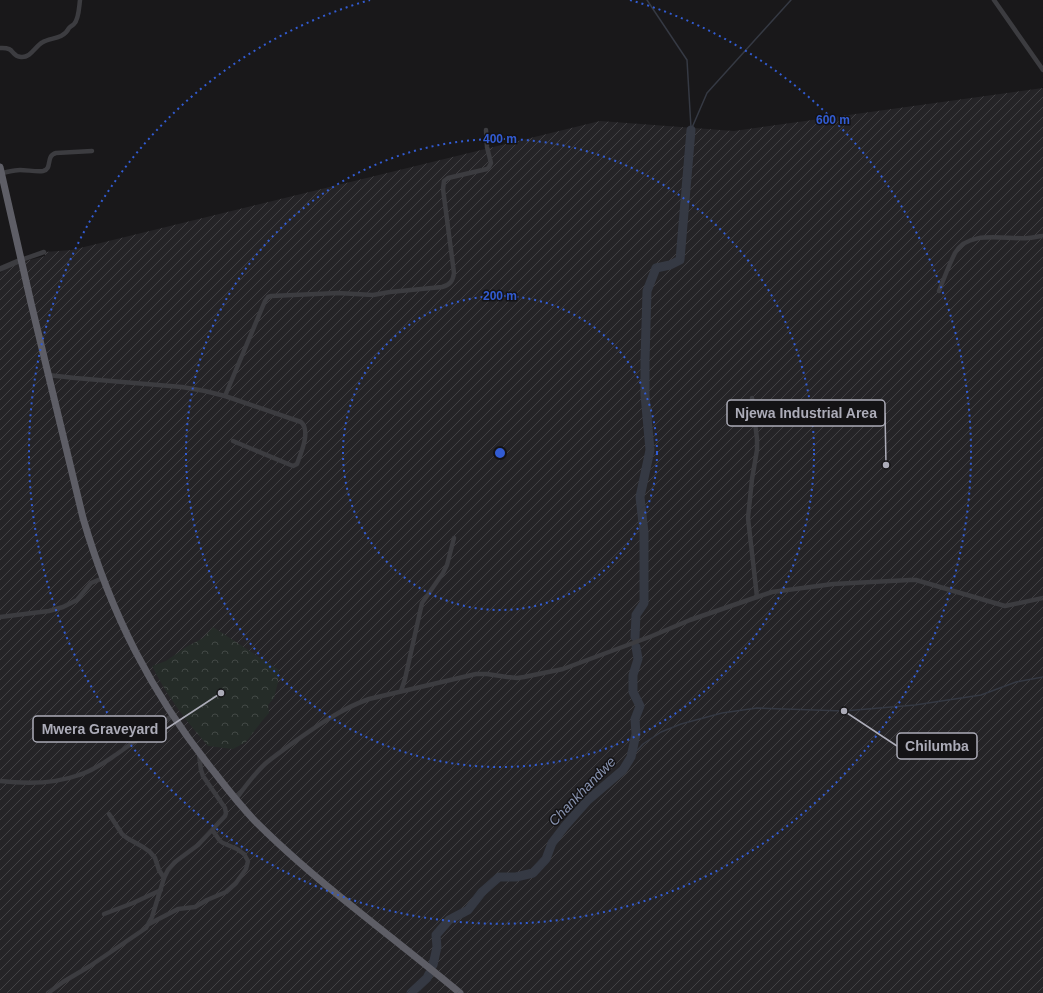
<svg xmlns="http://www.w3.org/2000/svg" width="1043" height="993" font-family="Arial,sans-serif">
	<defs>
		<pattern id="industrial-furrows" width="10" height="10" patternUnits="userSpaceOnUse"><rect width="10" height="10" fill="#252427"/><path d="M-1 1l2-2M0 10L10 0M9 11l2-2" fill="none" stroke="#424144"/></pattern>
		<pattern id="forest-crowns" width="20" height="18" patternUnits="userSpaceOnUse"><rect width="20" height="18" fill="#252c28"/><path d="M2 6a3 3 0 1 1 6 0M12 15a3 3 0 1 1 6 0" fill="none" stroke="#424845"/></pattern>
	</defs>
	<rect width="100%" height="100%" fill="#19181a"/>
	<polygon fill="url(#industrial-furrows)" points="1043,88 1043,993 0,993 0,273 10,265 45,256 44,252 72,250 600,121 734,131"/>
	<path fill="url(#forest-crowns)" d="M213,627L279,670L278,682L274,698L268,705L269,713L262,721L246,742L233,749L208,746C186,721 167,696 152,666L166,661L186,647L203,638Z"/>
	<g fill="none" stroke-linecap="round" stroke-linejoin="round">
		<g stroke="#353943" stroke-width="1.5">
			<polyline points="647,0 687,60 691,128"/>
			<polyline points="691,130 707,93 791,0"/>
			<polyline points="631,757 643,744 661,732 681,724 722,713 757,708 844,711 915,705 981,695 1016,682 1043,677"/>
		</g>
		<g stroke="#353943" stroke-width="9">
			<polyline points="635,637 636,615 644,603 644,532 640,497 650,450 645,395 645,360 647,291 656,268 670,265 680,260 691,130"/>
			<polyline points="433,965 437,947 436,935 449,920 468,910 482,892 499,877 516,877 533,873 546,859 552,843 565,826 588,800 623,770 631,757 636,734 635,719 640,706 633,692 633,675 638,659 636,647"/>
			<polyline points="411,993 427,978 429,974"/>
		</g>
		<g stroke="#3c3c40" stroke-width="4.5">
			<polyline points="994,0 1043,70"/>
			<path d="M0,48C16,47 10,56 21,57C31,58 35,46 43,42C48,39 55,39 61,36C65,34 67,32 69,28C71,26 73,25 74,24C79,19 79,7 80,0"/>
			<path d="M2,173C8,172 14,170 20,170C27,170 37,172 43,171C53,169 45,156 56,153L92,151"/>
			<polyline points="21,260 44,252"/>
			<path d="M939,291C944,278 949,265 955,253C968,229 1006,240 1028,238C1033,238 1038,236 1043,236"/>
			<path d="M48,375L75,378L182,387L205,391L225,396L301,422C311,431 301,453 297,464L293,466L233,441"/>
			<path d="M225,396L265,301L268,297L271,296L338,293L373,295L390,292L442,287C450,285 453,281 454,273L443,189L444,181L448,178L487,169L489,167L491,163L487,147L486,130"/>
			<polyline points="752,398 757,439 757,450 752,479 748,518 757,597"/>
			<polyline points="0,617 49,611 63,607 77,600 91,583 103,578"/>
			<polyline points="401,691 405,679 422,603 443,573 447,565 454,538"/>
			<path d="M0,781C26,784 54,784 79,775C93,771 105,762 117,754C135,741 154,728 173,715"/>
			<path d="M236,799C245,787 254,774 265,764C273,757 282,751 290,745C314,728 340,709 369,699L476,674H487L507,677L517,678L524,677L563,669L652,636L690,620L757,597L772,592L833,584L910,580H916L1005,606L1043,598"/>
			<polyline points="109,814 122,834 127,838 143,847 150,852 155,858 159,870 164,878"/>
			<polyline points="104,914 133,903 161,890"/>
			<polyline points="149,924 178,909 195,907 207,900 226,892 236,883 246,869 248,861 244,854 237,849 223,843 220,841 213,831"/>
			<polyline points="48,993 63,982 90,966 121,945 146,928 152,917 164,878 168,870 175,862 198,845 225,816 226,813 225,808 203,776 201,770 199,754"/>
		</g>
		<polyline stroke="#3c3c40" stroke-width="5.5" points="0,269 21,260"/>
		<path stroke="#5e5e66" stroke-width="7" d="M0,167L31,303L83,518C111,614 152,695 215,773C228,790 241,806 255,821C286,852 319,880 353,907C389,936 425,964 460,993"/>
	</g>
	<g fill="none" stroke="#325cd3" stroke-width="2" stroke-dasharray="2 4">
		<circle cx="500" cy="453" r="157"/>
		<circle cx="500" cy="453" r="314"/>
		<path d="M630 0A471 471 0 1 1 370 0"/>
	</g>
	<g text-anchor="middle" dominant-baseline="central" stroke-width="3" stroke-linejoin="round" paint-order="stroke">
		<g font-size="14" font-style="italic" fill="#8792af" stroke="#141315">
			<text transform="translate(582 791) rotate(-46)">Chankhandwe</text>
		</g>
	</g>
	<circle cx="500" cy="453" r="6" fill="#325cd3" stroke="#141315" stroke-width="2"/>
	<g font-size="12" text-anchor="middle" font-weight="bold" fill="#325cd3" stroke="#141315" stroke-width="3" stroke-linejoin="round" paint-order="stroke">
		<text x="833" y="124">600 m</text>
		<text x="500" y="143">400 m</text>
		<text x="500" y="300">200 m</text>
	</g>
	<path fill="none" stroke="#acacb8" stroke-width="1.5" d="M886 465L885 413M221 693L166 729M844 711L897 746"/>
	<g fill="#acacb8" stroke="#141315" stroke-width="1.5">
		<circle cx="886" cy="465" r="4"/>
		<circle cx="221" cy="693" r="4"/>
		<circle cx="844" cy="711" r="4"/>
	</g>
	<g fill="#141315" stroke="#acacb8" stroke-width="1.5">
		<rect x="727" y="400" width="158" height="26" rx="4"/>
		<rect x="33" y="716" width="133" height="26" rx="4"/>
		<rect x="897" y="733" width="80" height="26" rx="4"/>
	</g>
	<g font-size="14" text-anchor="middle" font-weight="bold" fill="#acacb8">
		<text x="806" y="418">Njewa Industrial Area</text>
		<text x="100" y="734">Mwera Graveyard</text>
		<text x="937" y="751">Chilumba</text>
	</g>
</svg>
